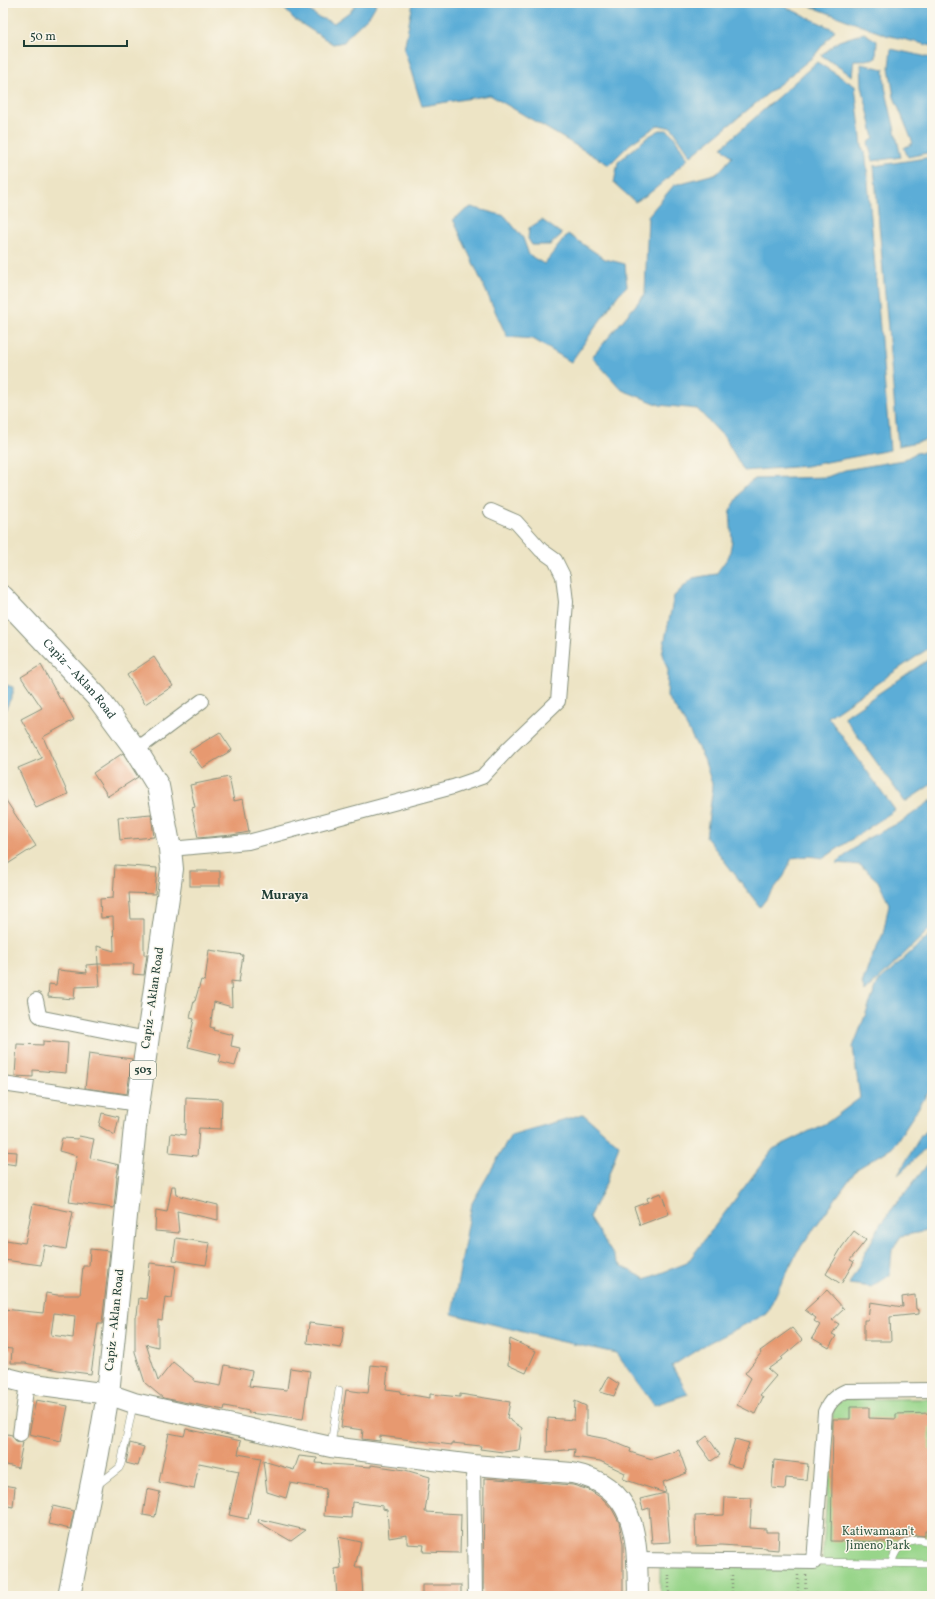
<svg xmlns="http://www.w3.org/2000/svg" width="935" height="1599" font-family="Vollkorn,serif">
	<rect width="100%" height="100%" fill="#fbf7ec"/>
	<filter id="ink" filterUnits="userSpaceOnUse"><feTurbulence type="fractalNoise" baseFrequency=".025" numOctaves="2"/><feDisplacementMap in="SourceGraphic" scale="8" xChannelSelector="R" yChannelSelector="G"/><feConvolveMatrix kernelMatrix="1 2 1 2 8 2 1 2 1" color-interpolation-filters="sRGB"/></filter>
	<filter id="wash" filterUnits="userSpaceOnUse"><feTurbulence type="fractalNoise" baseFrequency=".012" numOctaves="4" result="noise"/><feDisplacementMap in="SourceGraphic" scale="16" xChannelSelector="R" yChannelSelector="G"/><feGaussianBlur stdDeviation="0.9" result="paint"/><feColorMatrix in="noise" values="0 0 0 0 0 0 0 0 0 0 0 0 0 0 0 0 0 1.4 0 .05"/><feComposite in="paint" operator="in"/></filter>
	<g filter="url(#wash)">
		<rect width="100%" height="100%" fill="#ede4c5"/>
		<polygon fill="#98d58a" stroke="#5c895f" points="844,1399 932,1399 932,1596 660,1596 660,1566 822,1566 833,1412 835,1405"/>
		<g fill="#5cadd7" stroke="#3e7586">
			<polygon points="279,3 299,3 318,17 334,23 352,10 356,3 377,3 370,15 350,34 344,42 333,44 294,19"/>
			<polygon points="413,3 777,3 835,30 814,56 691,156 672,128 658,125 630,144 609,165 490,95 422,106 404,49"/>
			<polygon points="802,3 921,3 932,5 932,46 886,35"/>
			<polygon points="864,33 877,41 876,58 866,60 854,60 852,76 821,55 839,41"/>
			<polygon points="891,49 932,58 932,152 908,157 904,148 913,143 894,97 889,67"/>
			<polygon points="817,62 855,86 862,146 866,157 890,450 806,466 744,471 725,438 697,409 660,405 622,390 592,357 645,294 648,216 674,185 718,173 732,157 722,147"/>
			<polygon points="861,64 884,69 885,87 901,157 873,161 868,143 874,138 862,86"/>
			<path d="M660,130H667L673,135L688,159C671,174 655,192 635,202L614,183L618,162L649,136Z"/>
			<polygon points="932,157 932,439 898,446 874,166"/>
			<polygon points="471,207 505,216 523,238 529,255 544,264 568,234 605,259 625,264 627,286 618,295 571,362 533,339 507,337 453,219"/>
			<polygon points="542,220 562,234 550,245 532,245 528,239 529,228"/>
			<polygon points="932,451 932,646 828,717 895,810 824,858 808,856 792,858 784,876 760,907 706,837 713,787 704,759 682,718 667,697 668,670 662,654 674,596 693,578 716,574 729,556 732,541 730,511 745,486 755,479 827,477 845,470 903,460 916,453"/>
			<polygon points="932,657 932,784 905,802 844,717"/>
			<polygon points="3,684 13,687 13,694 3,714"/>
			<polygon points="932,800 932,927 865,992 862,984 870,961 883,934 889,904 878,881 860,865 836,863 866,839 901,822"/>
			<polygon points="932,933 932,1087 892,1148 857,1169 797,1252 766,1314 708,1343 672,1366 688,1394 654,1405 616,1353 559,1341 452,1314 472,1203 511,1135 583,1114 619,1145 606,1183 589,1217 619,1264 645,1279 687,1263 773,1149 828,1122 860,1098 853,1047 878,982"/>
			<polygon points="932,1123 932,1143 898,1175 920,1137"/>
			<polygon points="932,1159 932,1230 901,1236 892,1250 890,1275 872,1287 849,1284 881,1223"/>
		</g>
		<g id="blocks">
			<g fill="#e79970" fill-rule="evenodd">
				<polygon points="154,657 173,686 145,704 127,675"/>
				<polygon points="41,665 60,699 62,698 74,720 43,737 68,794 36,808 18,768 42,758 21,719 42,708 21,677"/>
				<polygon points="220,732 232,750 202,768 189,751"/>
				<polygon points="123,753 138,777 108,796 93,773"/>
				<polygon points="229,777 234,801 243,799 249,832 232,835 198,838 192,808 195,807 190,785"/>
				<polygon points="3,796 36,846 3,867"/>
				<polygon points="151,814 154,837 120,840 118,817"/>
				<polygon points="115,865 157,868 155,894 129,893 131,919 144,919 144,955 147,955 144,975 133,974 134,964 98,964 97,946 114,951 113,917 101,918 100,899 113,898"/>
				<rect x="190" y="871" width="30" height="15"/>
				<polygon points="209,950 243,955 239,982 231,981 232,1007 214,1002 210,1027 214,1028 213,1030 233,1035 231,1046 240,1048 235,1066 219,1062 221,1055 188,1047 194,1019 190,1018 194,1001 195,1001 201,980 205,981"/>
				<polygon points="98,964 100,986 75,987 74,999 48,997 49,984 56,985 58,970 87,973 86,965"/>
				<polygon points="43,1041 68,1043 66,1073 33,1070 33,1077 15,1076 17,1044 43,1045"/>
				<polygon points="89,1053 132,1059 127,1094 85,1088"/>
				<polygon points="186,1097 222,1099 221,1129 199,1128 197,1156 169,1153 171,1133 185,1135"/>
				<polygon points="102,1113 119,1117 115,1135 99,1126"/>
				<polygon points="79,1136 94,1139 90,1158 119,1165 116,1177 117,1177 114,1208 69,1202 77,1156 59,1151 62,1138 78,1139"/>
				<polygon points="3,1151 17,1152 16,1165 3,1163"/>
				<polygon points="172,1186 175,1186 176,1195 218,1205 218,1220 177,1211 179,1233 155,1231 156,1210 167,1212"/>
				<polygon points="661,1193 669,1214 640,1225 634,1207 648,1202 647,1198"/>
				<polygon points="33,1204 73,1212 66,1249 44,1245 41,1265 4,1260 6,1240 25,1243"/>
				<polygon points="854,1231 866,1240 850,1260 854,1262 841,1284 826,1274 842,1247"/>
				<polygon points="176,1238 210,1243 206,1265 173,1260"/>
				<path d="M90,1249L110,1251L102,1324H98L91,1374L58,1370L25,1363H11L12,1349L3,1348V1309L43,1313L46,1293L57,1295H80L83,1266H89ZM54,1313L75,1316L73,1338L51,1335Z"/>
				<polygon points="150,1263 176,1266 172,1298 165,1297 162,1320 158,1319 158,1347 146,1344 158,1381 173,1362 194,1379 194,1381 221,1386 225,1365 252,1371 249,1386 287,1390 290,1368 310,1371 303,1419 266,1414 266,1415 248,1413 249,1411 225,1406 224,1410 163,1398 145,1383 135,1352 135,1316 137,1315 139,1298 146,1299"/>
				<polygon points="827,1290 844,1309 832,1320 839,1324 832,1334 836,1336 829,1348 812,1338 820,1325 814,1321 816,1318 805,1310"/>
				<polygon points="915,1295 916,1309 919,1310 919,1314 890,1317 891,1341 864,1341 864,1320 868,1320 870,1302 903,1307 902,1297"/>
				<polygon points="309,1323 344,1327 341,1348 307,1343"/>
				<polygon points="792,1328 802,1340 781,1358 782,1359 768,1369 776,1376 760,1395 763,1397 755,1414 737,1405 751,1378 745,1373 761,1353 760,1351"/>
				<polygon points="510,1339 536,1351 526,1373 508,1365"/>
				<polygon points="371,1365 388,1367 386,1389 401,1391 400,1393 430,1398 430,1394 460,1397 460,1394 510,1402 507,1418 522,1428 519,1450 503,1452 480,1449 481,1446 452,1443 452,1445 380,1436 380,1441 362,1439 363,1430 341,1427 346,1390 368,1393"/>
				<polygon points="608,1377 619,1384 614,1396 600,1392"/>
				<polygon points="36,1400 68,1406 61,1441 29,1434"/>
				<polygon points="575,1401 586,1406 586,1435 607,1439 631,1449 630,1452 652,1459 679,1450 687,1473 663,1482 666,1493 670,1542 652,1543 649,1508 643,1510 640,1499 665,1493 623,1479 625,1473 600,1461 574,1457 575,1449 547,1452 548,1418 574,1420"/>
				<polygon points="850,1407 869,1407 869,1418 896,1419 896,1414 932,1413 932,1427 929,1427 929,1450 932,1450 932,1520 931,1520 931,1531 925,1531 925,1536 913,1535 904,1538 889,1539 889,1542 831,1541 833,1419 850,1419"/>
				<polygon points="186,1429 241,1441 238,1454 261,1458 248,1519 229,1515 239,1471 199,1463 194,1489 159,1482 169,1433 184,1436"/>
				<polygon points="3,1433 12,1435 15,1440 18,1442 23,1442 18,1468 3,1464"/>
				<polygon points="707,1436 720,1455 711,1461 698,1443"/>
				<polygon points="735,1439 749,1443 741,1468 727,1464"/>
				<polygon points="130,1443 144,1447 138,1466 126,1463"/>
				<polygon points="299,1456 317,1458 316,1463 371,1467 371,1465 405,1470 430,1477 425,1512 461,1514 460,1553 423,1552 424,1545 407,1544 407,1535 389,1538 387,1510 383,1509 383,1506 352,1502 351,1518 324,1516 326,1489 290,1483 286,1498 267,1492 263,1461 294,1470"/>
				<polygon points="774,1460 808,1464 806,1480 786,1478 785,1489 772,1488"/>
				<polygon points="484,1478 573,1485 589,1490 603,1499 612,1509 619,1522 623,1544 623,1596 599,1596 599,1594 577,1595 577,1596 483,1596"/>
				<polygon points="3,1485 15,1487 13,1507 3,1505"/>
				<polygon points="147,1489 160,1492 155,1517 143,1515"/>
				<polygon points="725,1497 752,1498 750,1528 766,1529 766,1532 779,1532 778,1550 767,1549 767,1548 721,1545 696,1546 695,1516 724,1515"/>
				<polygon points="53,1506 74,1511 70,1529 48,1524"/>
				<polygon points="259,1519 306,1530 291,1541 258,1522"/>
				<polygon points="338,1537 361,1542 355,1567 361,1567 363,1596 337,1596 335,1569 341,1568"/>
				<rect x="422" y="1585" width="39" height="11"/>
			</g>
		</g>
	</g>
	<g filter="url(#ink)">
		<use href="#blocks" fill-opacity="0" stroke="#86907c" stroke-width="1"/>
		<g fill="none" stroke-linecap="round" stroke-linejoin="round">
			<defs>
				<g id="lane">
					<polyline points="331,1445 339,1390"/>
					<polyline points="96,1486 119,1468 121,1464 133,1405"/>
					<polyline points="814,1562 932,1564"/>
					<path d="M892,1563C895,1544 916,1533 932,1545"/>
				</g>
				<g id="street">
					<polyline points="136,750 202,701"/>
					<polyline points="170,849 248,842 453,787 482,777 510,747 558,701 566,602 563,576 555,560 541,550 516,522 491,511"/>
					<polyline points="36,1000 39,1015 43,1018 147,1039"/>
					<polyline points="3,1084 138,1104"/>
					<polyline points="20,1434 27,1383"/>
					<polyline points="473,1465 475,1596"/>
					<path d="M637,1560L814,1562L825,1412C830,1401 835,1396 846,1391L932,1390"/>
				</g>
				<path id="secondary" d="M3,1377L27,1383L108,1394L134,1403L331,1447L473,1465L572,1473C639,1486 637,1540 638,1596"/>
				<g id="primary">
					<path id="s1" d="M3,597L97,697L136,750L158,786L170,849L172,869L135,1127L108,1394L98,1453L69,1596"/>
				</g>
			</defs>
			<use href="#lane" stroke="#86907c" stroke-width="8"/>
			<use href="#street" stroke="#86907c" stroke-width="16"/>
			<use href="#secondary" stroke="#86907c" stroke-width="22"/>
			<use href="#primary" stroke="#86907c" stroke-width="24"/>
			<g stroke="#86907c" stroke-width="2.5" stroke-dasharray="1 3" stroke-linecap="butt">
				<polyline points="798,1575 798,1596"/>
				<polyline points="669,1596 669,1573"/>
				<polyline points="732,1596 732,1574"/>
				<polyline points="805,1596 806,1575"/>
			</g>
			<use href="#lane" stroke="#fff" stroke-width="7"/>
			<use href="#street" stroke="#fff" stroke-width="14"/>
			<use href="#secondary" stroke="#fff" stroke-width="20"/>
			<use href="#primary" stroke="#fff" stroke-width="22"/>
		</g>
	</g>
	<g text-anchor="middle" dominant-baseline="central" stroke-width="3" stroke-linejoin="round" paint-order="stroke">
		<rect fill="#fbf7ec" stroke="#61756b" stroke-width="1" x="130" y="1061" width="26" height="18" rx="3"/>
		<g font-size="11" font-weight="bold" fill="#1f3d34">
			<text x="143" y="1070">503</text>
		</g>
		<g font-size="12" fill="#1f3d34" stroke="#fbf7ec">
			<text stroke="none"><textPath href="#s1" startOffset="112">Capiz – Aklan Road</textPath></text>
			<text transform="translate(153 998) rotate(-82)">Capiz – Aklan Road</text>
			<text transform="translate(115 1320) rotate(-84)">Capiz – Aklan Road</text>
		</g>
		<g font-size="12" fill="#375b45" stroke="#fbf7ec">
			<text x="878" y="1532">Katiwamaan't<tspan x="878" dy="14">Jimeno Park</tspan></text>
		</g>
		<g font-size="13" font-weight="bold" fill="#1f3d34" stroke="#fbf7ec">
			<text x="285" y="896">Muraya</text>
		</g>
	</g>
	<rect width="935" height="1599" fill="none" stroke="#fbf7ec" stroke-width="16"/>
	<path d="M24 40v6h103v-6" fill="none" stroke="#1f3d34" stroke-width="2"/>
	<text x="30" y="40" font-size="12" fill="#1f3d34" stroke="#fbf7ec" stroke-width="3" paint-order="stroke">50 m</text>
</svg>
